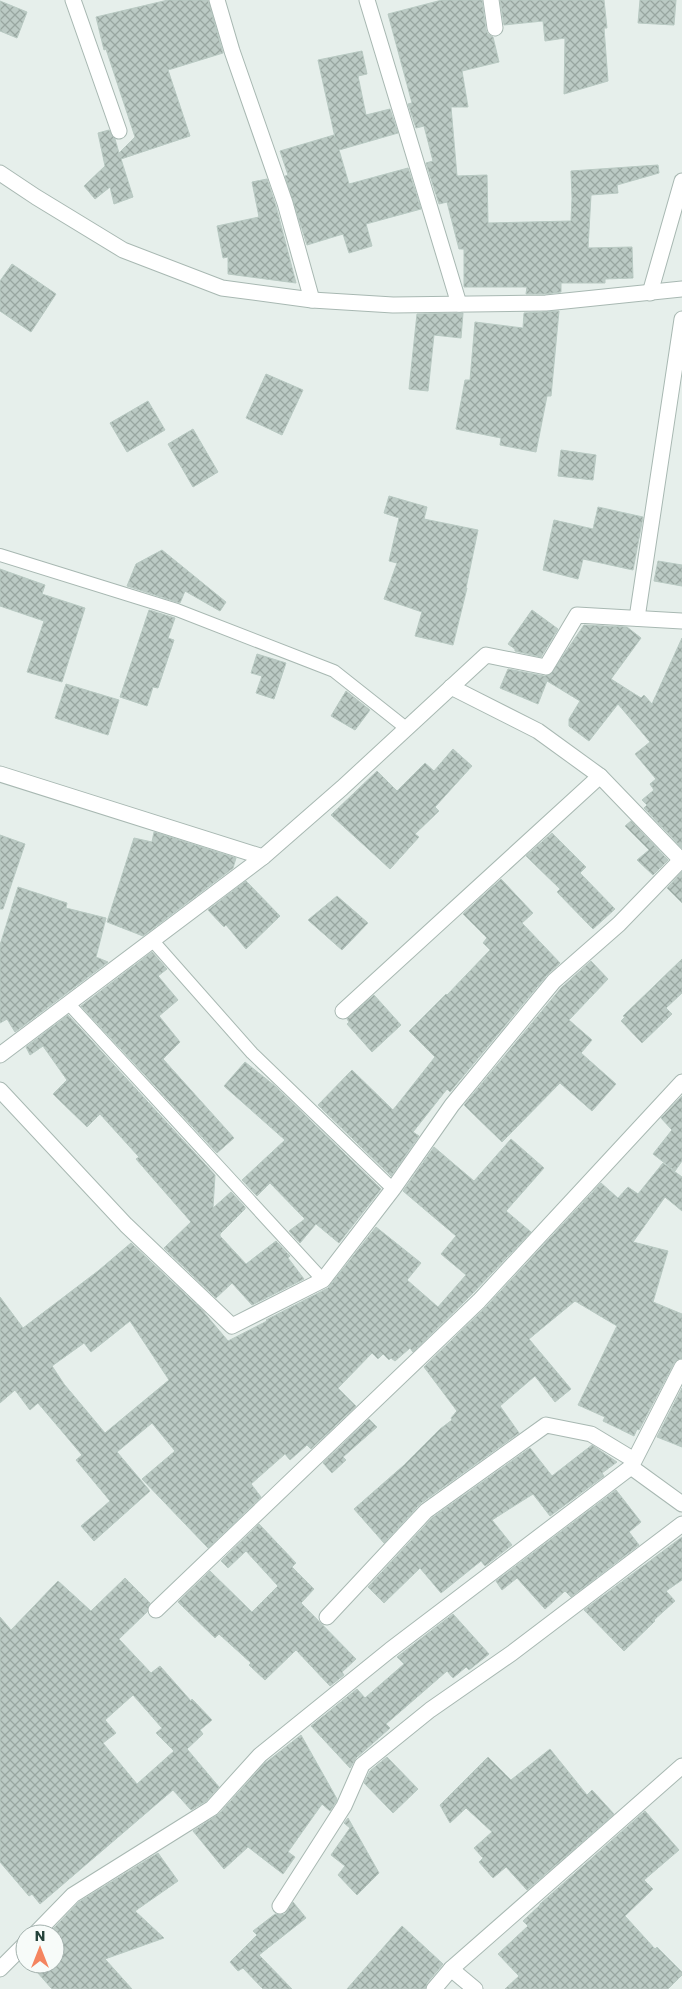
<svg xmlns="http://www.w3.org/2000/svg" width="682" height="1989" font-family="Poppins,sans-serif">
	<defs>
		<pattern id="building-cross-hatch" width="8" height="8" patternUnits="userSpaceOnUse" patternTransform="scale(1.25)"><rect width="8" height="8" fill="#bbcac4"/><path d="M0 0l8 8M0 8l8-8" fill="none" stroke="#98a6a0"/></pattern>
	</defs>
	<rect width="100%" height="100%" fill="#e6efeb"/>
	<g fill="url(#building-cross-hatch)" stroke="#b8c9c2" fill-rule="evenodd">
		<polygon points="168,0 208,0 223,53 168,70 190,136 121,159 133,197 114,204 110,187 95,199 84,186 105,166 98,133 109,130 115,139 119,153 135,137 106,49 104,50 96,17"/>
		<polygon points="442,0 482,0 486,30 488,34 493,37 499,62 462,71 468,107 451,107 457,176 487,175 488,223 571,221 572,198 571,171 658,165 659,173 617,185 618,193 591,195 588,248 632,247 633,278 605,279 605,283 561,283 561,292 545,294 526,294 527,287 464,287 464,249 459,249 447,202 439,204 426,163 433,161 424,126 416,128 408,104 412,103 388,14"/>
		<polygon points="500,0 604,0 607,28 604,28 608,81 564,94 565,38 545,41 543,21 504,25"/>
		<polygon points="640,0 676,0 674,25 638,23"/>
		<polygon points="0,1 27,12 17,38 0,31"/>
		<polygon points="362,51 367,74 358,76 366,115 390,109 398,133 339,150 349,184 408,168 421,209 366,224 372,246 349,253 343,234 307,245 285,176 288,175 280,151 334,135 336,142 318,60"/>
		<polygon points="267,179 276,206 296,283 228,274 228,257 223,258 217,226 259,217 252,182"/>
		<polygon points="12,264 56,294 31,332 0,311 0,281"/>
		<polygon points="559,311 551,396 547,396 536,452 500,445 501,438 456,429 465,380 470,380 475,322 523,328 524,313"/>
		<polygon points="463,313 461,338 434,335 428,391 409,389 417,314"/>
		<polygon points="266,374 303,390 282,435 246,418"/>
		<polygon points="148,401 165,430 127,452 110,423"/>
		<polygon points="193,429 218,472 193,487 168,444"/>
		<polygon points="561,450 596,455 593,480 558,476"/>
		<polygon points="389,496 427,507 424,519 478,530 466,588 467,588 453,645 415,636 422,612 384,599 397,563 389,561 399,518 384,513"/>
		<polygon points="598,507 643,517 633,570 583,559 578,579 543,570 554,520 593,529"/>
		<polygon points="162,550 226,602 220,611 185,591 180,603 127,586 136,564"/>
		<polygon points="658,561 682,565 682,586 654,581"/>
		<polygon points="0,569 45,585 42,594 85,608 62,682 27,672 44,621 0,606"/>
		<polygon points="149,610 175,618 168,638 174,640 158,688 153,687 147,706 120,697"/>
		<polygon points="532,610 558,629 541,657 515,651 515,649 508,644"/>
		<polygon points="584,625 627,627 641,638 611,679 641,698 644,695 652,704 682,638 682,848 644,808 647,805 642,800 654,790 650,784 656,779 635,754 650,742 618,704 589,741 569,726 569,719 580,701 547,681 538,704 500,688 508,669 544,676 550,675"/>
		<polygon points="257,654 286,663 274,699 256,693 262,676 251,673"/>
		<polygon points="66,684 119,700 108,735 55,718"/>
		<polygon points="346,691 370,710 355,730 331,716"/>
		<polygon points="453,749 472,766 435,807 439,811 415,834 419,837 390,869 331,815 377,771 397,791 425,763 434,771"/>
		<polygon points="631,821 668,860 653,875 637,860 649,850 625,826"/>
		<polygon points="154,832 236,858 233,868 143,936 107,922 134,838 152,842"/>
		<polygon points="552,833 586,867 580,873 615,909 593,929 557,892 560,889 526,856"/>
		<polygon points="0,835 25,844 3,909 0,909"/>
		<polygon points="682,872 682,903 667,888"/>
		<polygon points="501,879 533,913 522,923 560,963 547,975 450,1092 447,1089 413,1132 419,1136 391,1176 318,1105 352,1070 393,1110 435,1057 409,1031 446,994 447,995 490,950 483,943 487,938 463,914"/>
		<polygon points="246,881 280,916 246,949 226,925 224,927 208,910"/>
		<polygon points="18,887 67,903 66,908 106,918 96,957 108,962 15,1032 7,1019 0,1023 0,945"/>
		<polygon points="337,896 368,923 342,950 308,920"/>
		<polygon points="152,952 167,969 158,976 178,1000 159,1016 180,1042 163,1059 234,1138 217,1153 81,1006"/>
		<polygon points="682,959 682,993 666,1008 672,1014 642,1043 621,1021 625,1017 623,1016"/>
		<polygon points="591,961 608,979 569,1020 592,1040 581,1053 616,1084 592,1111 560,1083 502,1142 464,1105 561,988"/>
		<polygon points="374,995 401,1025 372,1052 347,1024 349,1022 347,1019"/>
		<polygon points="68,1015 215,1175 213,1208 231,1192 245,1207 245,1209 220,1234 220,1236 246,1264 276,1241 290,1256 288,1258 304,1279 252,1305 232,1283 216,1298 164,1248 191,1222 136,1159 139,1157 100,1114 87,1127 53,1094 67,1080 43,1046 30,1055 26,1047"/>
		<polygon points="245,1062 275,1086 381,1189 339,1243 316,1224 300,1243 289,1231 305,1219 270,1183 257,1196 242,1180 285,1140 224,1086"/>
		<polygon points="682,1096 682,1161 675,1171 653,1154 672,1130 661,1118"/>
		<path d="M511,1139L544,1168L506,1211L531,1232L472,1294L413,1352L410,1348L395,1361L391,1358L389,1360L383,1354L378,1359L372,1353L338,1388L356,1406L311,1449L307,1445L290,1460L285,1454L251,1484L261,1497L208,1548L142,1479L175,1451L152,1423L117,1452L150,1491L94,1541L81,1526L110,1501L76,1460L82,1455L38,1403L30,1410L15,1390L0,1403V1297L23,1328L98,1271L131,1243L202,1310L228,1341L267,1321L266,1320L328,1288L376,1227L421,1263L407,1280L438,1307L466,1275L441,1254L456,1236L403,1191L434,1147L474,1181ZM130,1321L169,1380L105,1433L64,1384L52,1366L84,1343L91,1352Z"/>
		<polygon points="663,1163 682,1177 682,1211 665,1197 633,1242 668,1251 653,1302 682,1314 682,1358 674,1363 639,1430 637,1429 634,1436 603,1421 605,1417 578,1405 617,1326 575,1301 529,1339 571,1389 555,1402 535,1376 500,1406 519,1433 421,1503 384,1543 354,1509 403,1466 440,1429 452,1420 451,1418 457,1411 424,1367 486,1307 601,1183 618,1198 628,1187 638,1194"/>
		<polygon points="682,1388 682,1447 657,1437"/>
		<polygon points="369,1419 377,1427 343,1457 346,1460 332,1473 323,1463"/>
		<polygon points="592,1445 617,1462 602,1473 604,1476 550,1516 533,1494 492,1520 512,1545 485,1566 481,1561 441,1593 420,1568 384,1603 368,1587 432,1518 530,1448 552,1476"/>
		<polygon points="616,1490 641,1522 629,1532 639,1545 571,1597 565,1591 545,1609 517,1578 502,1590 496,1581"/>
		<polygon points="259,1524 296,1563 292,1567 314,1589 301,1603 356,1659 342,1672 344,1675 330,1686 296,1650 265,1680 249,1665 251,1663 219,1634 215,1638 178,1602 210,1571 252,1612 278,1586 246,1551 228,1568 221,1561"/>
		<polygon points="682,1537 682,1580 666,1591 675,1601 654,1620 655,1621 624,1651 584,1610"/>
		<path d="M125,1578L150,1603L147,1612L119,1639L151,1673L160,1666L191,1701L192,1699L212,1720L200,1730L203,1734L187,1749L219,1787L206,1801L191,1810L173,1790L40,1904L32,1894L29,1896L0,1862V1617L11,1630L58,1581L91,1611ZM133,1695L162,1728L156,1733L174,1751L137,1784L103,1743L116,1733L105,1720Z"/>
		<polygon points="453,1614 489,1654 469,1670 466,1667 453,1678 447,1671 386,1724 390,1728 356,1758 350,1768 311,1726 357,1689 365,1698 404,1664 397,1657"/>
		<polygon points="301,1735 337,1799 336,1802 330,1811 322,1804 288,1852 295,1857 283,1874 248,1847 224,1869 193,1831 219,1814 264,1764"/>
		<polygon points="550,1749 587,1795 592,1790 614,1814 527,1890 506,1867 493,1878 479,1862 483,1858 474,1848 492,1832 466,1808 450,1823 440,1805 488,1757 511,1780"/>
		<polygon points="387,1757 418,1789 393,1813 364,1783 370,1771"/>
		<polygon points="645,1811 679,1850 644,1880 653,1889 625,1916 655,1949 657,1947 682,1972 682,1975 668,1989 505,1989 519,1976 498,1954 528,1926 523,1921 540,1905 540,1904"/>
		<polygon points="348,1818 379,1873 357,1895 338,1875 345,1866 331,1855 350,1828 344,1823"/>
		<polygon points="158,1853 178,1881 135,1911 164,1938 105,1959 132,1989 52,1989 30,1964 55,1964 55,1934 48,1934 79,1902"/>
		<polygon points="293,1902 306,1918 259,1955 292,1989 263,1989 243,1968 238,1971 230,1962 257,1935 253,1931 275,1914 280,1915 285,1914"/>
		<polygon points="402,1926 443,1964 427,1983 425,1989 347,1989"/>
	</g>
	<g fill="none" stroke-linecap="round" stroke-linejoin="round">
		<defs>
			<g id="service">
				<polyline points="0,555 177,610 334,671 406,728"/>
				<polyline points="152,940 252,1053 393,1189"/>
				<polyline points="68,1003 323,1280"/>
			</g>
			<g id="minor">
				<polyline points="73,0 119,131"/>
				<polyline points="217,0 232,51 285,203 312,300"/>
				<polyline points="367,0 459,304"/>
				<polyline points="491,0 495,28"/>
				<polyline points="0,173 36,197 123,250 222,288 312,300 393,305 546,303 682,289"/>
				<polyline points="650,293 682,181"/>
				<polyline points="637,618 682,319"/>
				<polyline points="451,687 538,731 600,776 682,861"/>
				<polyline points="0,774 263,857"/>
				<polyline points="343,1011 600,776"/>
				<polyline points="0,1055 263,857 342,788 486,655 546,667 577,615 682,621"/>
				<polyline points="0,1090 126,1225 232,1326 323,1280 393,1189 452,1105 554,981 619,924 681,860"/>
				<polyline points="631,1467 682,1504"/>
				<polyline points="156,1610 479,1301 682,1082"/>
				<polyline points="327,1617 426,1511 546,1425 591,1434 634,1460"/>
				<polyline points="280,1906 344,1806 362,1765 430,1710 512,1653 682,1524"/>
				<polyline points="35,1934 73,1895 212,1808 260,1755 390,1650 631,1467 682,1367"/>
				<polyline points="0,1969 25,1944"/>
				<polyline points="451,1969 475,1989"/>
				<polyline points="434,1989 451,1969 682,1766"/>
			</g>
		</defs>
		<use href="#service" stroke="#a8b8b2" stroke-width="14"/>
		<use href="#minor" stroke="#a8b8b2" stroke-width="17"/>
		<use href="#service" stroke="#fff" stroke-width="12"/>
		<use href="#minor" stroke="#fff" stroke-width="15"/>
	</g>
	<g transform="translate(40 1949)"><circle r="24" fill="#f7fbf9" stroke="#a3b1ad"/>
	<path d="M0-4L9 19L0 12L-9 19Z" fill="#f4845f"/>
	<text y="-8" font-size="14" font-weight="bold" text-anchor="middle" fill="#24423a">N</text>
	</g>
</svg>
